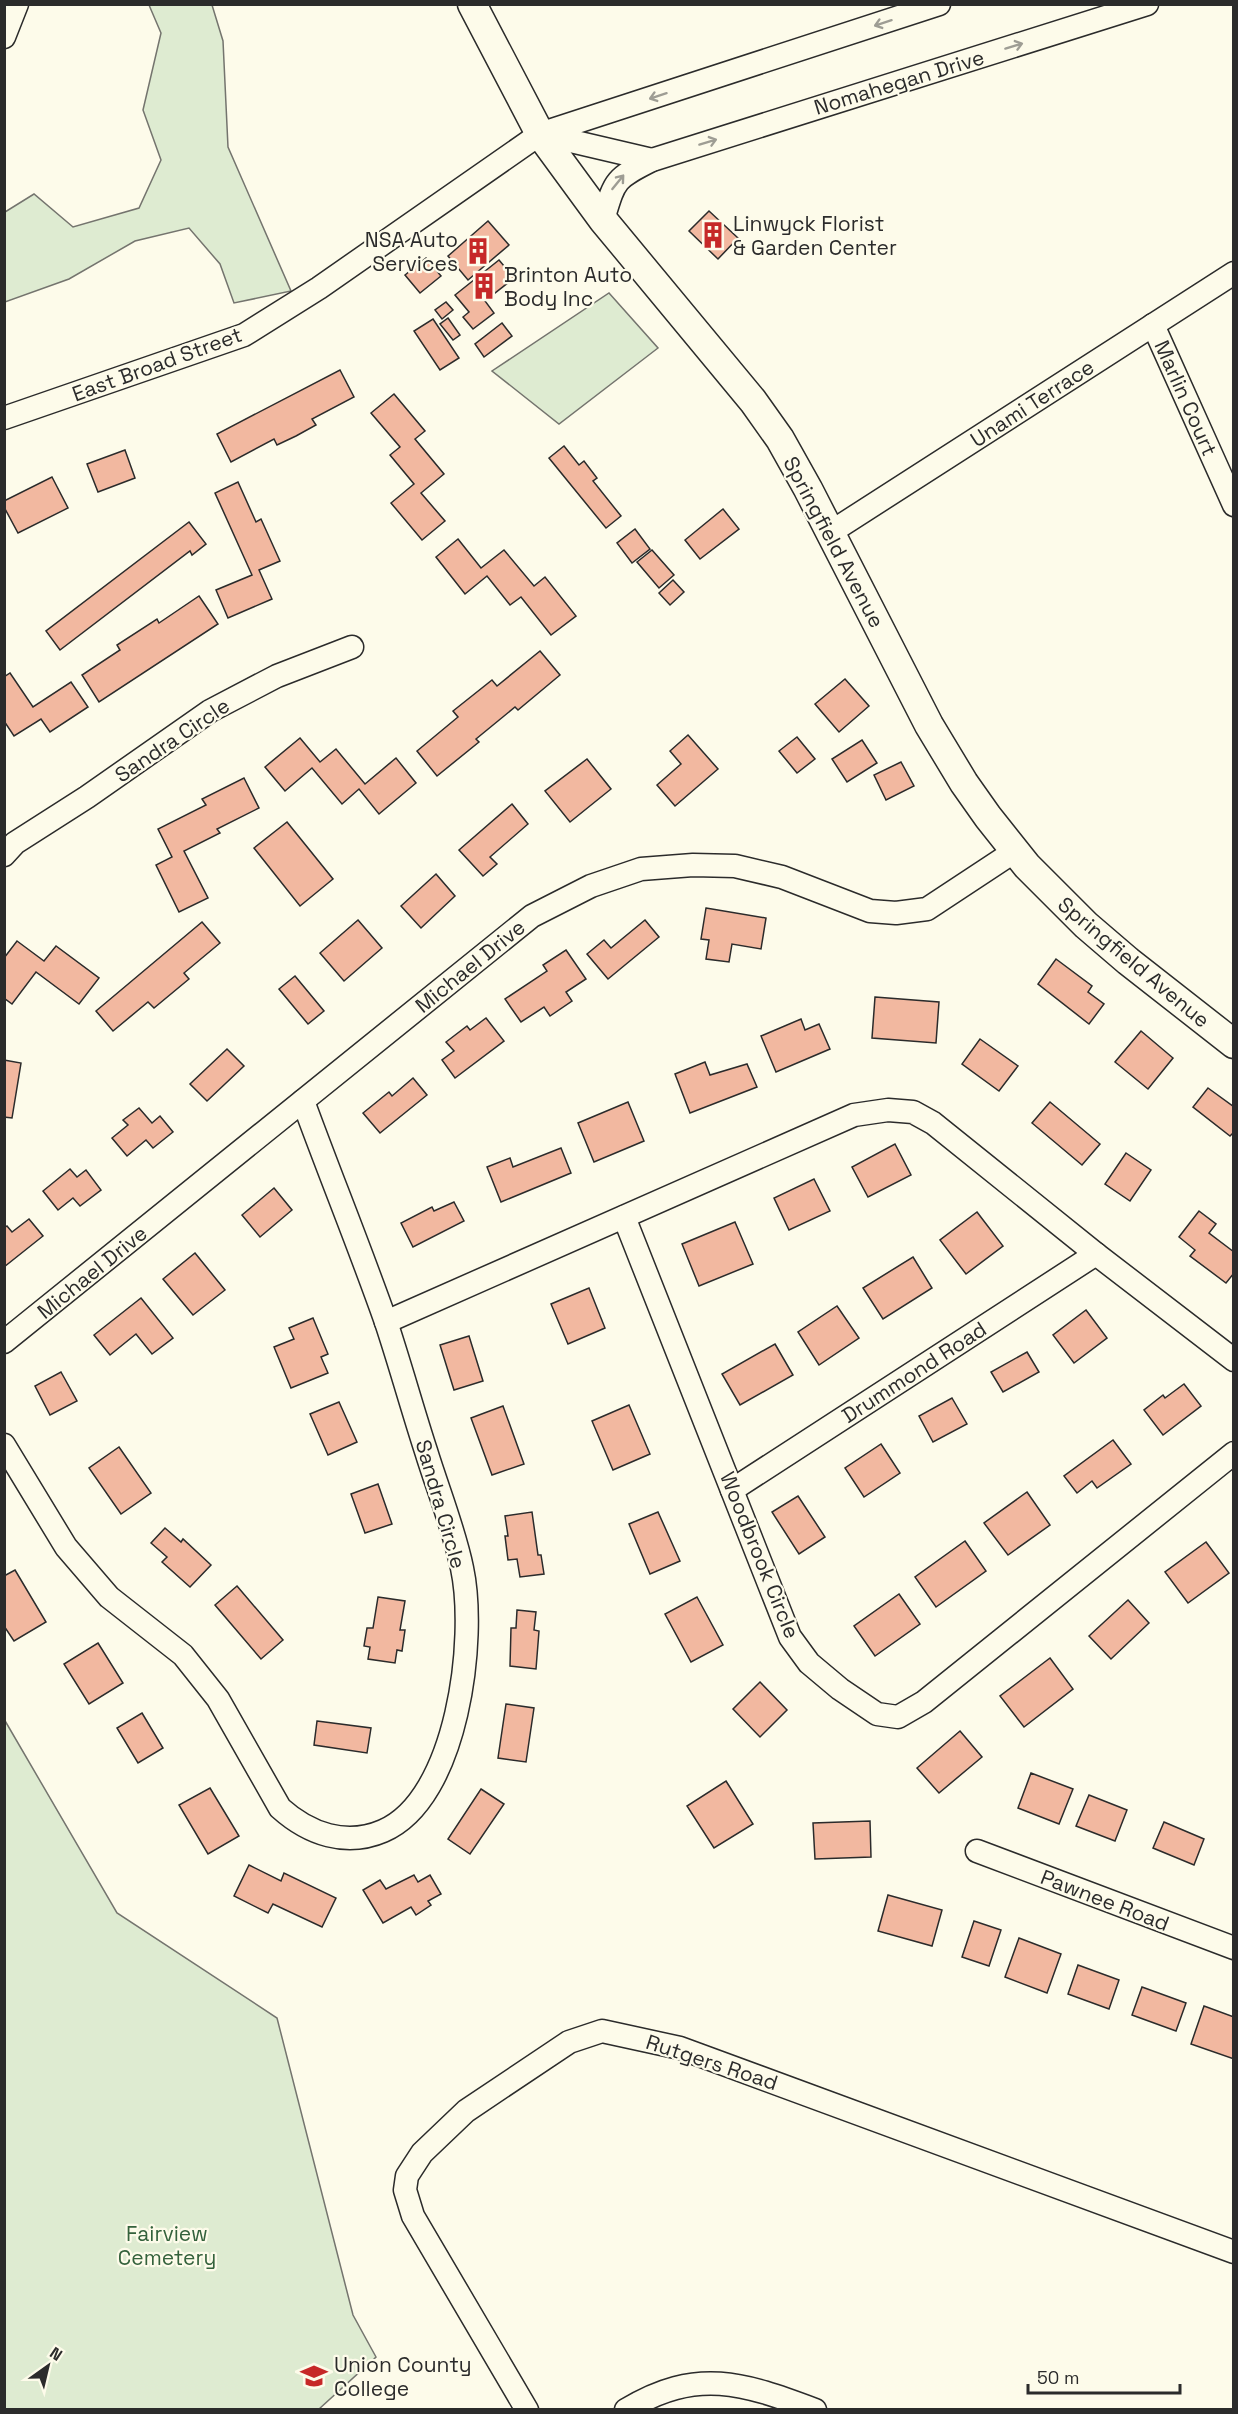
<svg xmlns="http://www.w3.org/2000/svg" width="1238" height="2414" font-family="'Space Grotesk',sans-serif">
	<rect width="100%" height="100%" fill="#fdfbea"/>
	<g fill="#deebd1" stroke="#74746e" stroke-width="1.5">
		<polygon points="149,5 212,5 223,41 228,147 291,291 234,303 220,264 189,228 135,241 69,279 5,302 5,212 34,194 73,227 139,208 161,160 143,110 161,33"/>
		<polygon points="609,293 658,348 559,424 492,371"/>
		<polygon points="4,1719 117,1913 277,2018 353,2315 376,2357 319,2409 5,2409"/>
	</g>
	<g fill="#f2b8a0" stroke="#2b2b2b" stroke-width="1.5">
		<polygon points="709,211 738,238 718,259 689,231"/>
		<polygon points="488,221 509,245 468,280 448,256"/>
		<polygon points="426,258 441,276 420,293 405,275"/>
		<polygon points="499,260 514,278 485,301 494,313 473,329 463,317 469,312 455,295"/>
		<polygon points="446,302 453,310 442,319 435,310"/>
		<polygon points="448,318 460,335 453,340 440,324"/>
		<polygon points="433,319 459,358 440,370 414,331"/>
		<polygon points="502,323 512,336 484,357 475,344"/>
		<polygon points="340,370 354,397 312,419 316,425 296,436 277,445 274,439 231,462 217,434"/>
		<polygon points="394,394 425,431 415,439 444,474 421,493 445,521 422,540 391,503 414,484 390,455 400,447 371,413"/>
		<polygon points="564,446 579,465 584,461 597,478 593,481 621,516 606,528 549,458"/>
		<polygon points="125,450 135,478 98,492 87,464"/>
		<polygon points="52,477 68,508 18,533 4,507 4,501"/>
		<polygon points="238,482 256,522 261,519 280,561 259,570 272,599 228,618 216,590 252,575 215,493"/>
		<polygon points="723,509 739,529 700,559 685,540"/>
		<polygon points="189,522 206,544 192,555 190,551 60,650 46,631"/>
		<polygon points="635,529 650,549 632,563 617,543"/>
		<polygon points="458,539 481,568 504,550 534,586 545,577 576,616 551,635 521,597 510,605 487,576 465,594 436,557"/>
		<polygon points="652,550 674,575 659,588 637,562"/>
		<polygon points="673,580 684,592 670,605 659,593"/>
		<polygon points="199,596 218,624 99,702 82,675 120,650 117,645 157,619 159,623"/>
		<polygon points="540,651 560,675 518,710 515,707 476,739 479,742 437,776 417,751 458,717 453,711 492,680 497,686"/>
		<polygon points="10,673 33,707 71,682 88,707 50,732 41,719 14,736 4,721 4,677"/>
		<polygon points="845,679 869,706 839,732 815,704"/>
		<polygon points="688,735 718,769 675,806 657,785 681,764 670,751"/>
		<polygon points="797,737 815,759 797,773 779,751"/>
		<polygon points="300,738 320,762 336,749 365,784 396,758 416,783 379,814 359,789 342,804 312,768 285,791 265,767"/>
		<polygon points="862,740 877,763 847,782 832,759"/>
		<polygon points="587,759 611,789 570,822 545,791"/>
		<polygon points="901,762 914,786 886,800 874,775"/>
		<polygon points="244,778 259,808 217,829 220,833 184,851 208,898 179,912 156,865 172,857 158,829 206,805 202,799"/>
		<polygon points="512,804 528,824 490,857 497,864 483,876 459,850"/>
		<polygon points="287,822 333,879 300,906 254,848"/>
		<polygon points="436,874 455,896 421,928 401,906"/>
		<polygon points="706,908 766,918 761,949 732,944 729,962 706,959 709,940 701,939"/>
		<polygon points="358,920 382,948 344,981 320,953"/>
		<polygon points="645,920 659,937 608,979 587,954 604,940 611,948"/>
		<polygon points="202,922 220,943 184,973 189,979 154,1008 148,1002 113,1031 96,1011"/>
		<polygon points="17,941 44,961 56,946 99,978 79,1004 36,972 12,1004 4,998 4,958"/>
		<polygon points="566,950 586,979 566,992 572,1001 550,1016 544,1007 521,1022 505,999 547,971 543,965"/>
		<polygon points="1056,959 1092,986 1088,992 1104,1004 1089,1024 1038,984"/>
		<polygon points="295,976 324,1011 308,1024 279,989"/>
		<polygon points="875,997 939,1002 936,1043 872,1038"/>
		<polygon points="486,1018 504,1041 455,1078 442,1060 454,1051 446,1042 467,1026 470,1030"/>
		<polygon points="801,1019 805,1030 819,1024 830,1049 776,1072 761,1036"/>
		<polygon points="1141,1031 1173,1058 1148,1089 1115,1062"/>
		<polygon points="980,1039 1018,1066 999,1091 962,1064"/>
		<polygon points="227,1049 244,1066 207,1101 190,1084"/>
		<polygon points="4,1060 21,1063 12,1118 4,1117"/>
		<polygon points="705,1062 710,1075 747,1064 757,1087 690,1113 675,1074"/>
		<polygon points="413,1078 427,1095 380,1133 363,1113 389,1092 392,1096"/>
		<polygon points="1208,1088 1234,1107 1234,1132 1230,1136 1193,1107"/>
		<polygon points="628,1102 644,1141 594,1162 578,1123"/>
		<polygon points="1050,1102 1100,1144 1082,1165 1032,1123"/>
		<polygon points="139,1108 152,1123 160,1116 173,1132 153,1148 146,1140 127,1156 112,1138 128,1125 123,1120"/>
		<polygon points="895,1144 911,1175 868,1197 852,1167"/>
		<polygon points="561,1148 571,1173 501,1202 487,1167 510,1158 513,1167"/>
		<polygon points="1126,1153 1151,1170 1130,1201 1105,1184"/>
		<polygon points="70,1169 77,1177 86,1170 101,1190 80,1206 73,1198 58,1210 43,1191"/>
		<polygon points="814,1179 830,1211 789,1230 774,1198"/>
		<polygon points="274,1188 292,1210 260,1237 242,1215"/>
		<polygon points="454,1202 464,1221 413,1247 401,1223 432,1207 434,1211"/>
		<polygon points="1199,1211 1216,1224 1209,1233 1234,1252 1234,1273 1226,1283 1190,1256 1195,1250 1179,1237"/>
		<polygon points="977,1212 1003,1246 966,1274 940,1240"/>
		<polygon points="29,1219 43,1236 4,1267 4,1228 7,1226 12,1232"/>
		<polygon points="735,1222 753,1264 699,1286 682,1244"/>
		<polygon points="195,1253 225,1290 193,1315 163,1279"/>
		<polygon points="913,1257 932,1288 883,1319 863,1288"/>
		<polygon points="589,1288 605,1328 568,1344 551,1304"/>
		<polygon points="141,1298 173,1338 152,1354 136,1334 110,1355 94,1335"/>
		<polygon points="837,1306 859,1338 819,1365 798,1332"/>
		<polygon points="1086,1310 1107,1338 1074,1363 1053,1335"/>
		<polygon points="313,1318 328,1354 321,1357 328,1373 291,1388 274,1347 294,1339 289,1328"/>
		<polygon points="469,1336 483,1381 454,1390 440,1345"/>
		<polygon points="775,1344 793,1375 740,1405 722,1374"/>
		<polygon points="1027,1352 1039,1372 1003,1392 991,1372"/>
		<polygon points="61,1372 77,1401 50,1415 35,1386"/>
		<polygon points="1184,1384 1201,1406 1163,1435 1144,1410 1163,1395 1165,1398"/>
		<polygon points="952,1398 967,1424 933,1442 919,1416"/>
		<polygon points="339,1402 357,1442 328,1455 310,1414"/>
		<polygon points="629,1405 650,1454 613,1470 592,1421"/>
		<polygon points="503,1406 524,1464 492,1475 471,1418"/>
		<polygon points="1113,1440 1131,1464 1097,1488 1092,1481 1077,1493 1064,1476"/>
		<polygon points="881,1444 900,1473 864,1497 845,1468"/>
		<polygon points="119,1447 151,1493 121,1514 89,1468"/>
		<polygon points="378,1484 392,1524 365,1533 351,1494"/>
		<polygon points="1027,1492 1050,1525 1008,1555 984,1523"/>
		<polygon points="798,1496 825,1537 799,1554 772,1512"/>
		<polygon points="532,1512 538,1555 541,1555 544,1574 520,1577 517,1559 508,1560 505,1536 508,1536 505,1516"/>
		<polygon points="658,1512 680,1561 650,1574 629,1524"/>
		<polygon points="165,1528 181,1542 183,1539 211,1565 190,1587 162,1562 167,1557 151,1543"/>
		<polygon points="965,1541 986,1571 936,1607 915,1577"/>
		<polygon points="1206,1542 1229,1573 1188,1603 1165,1572"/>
		<polygon points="15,1570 46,1622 14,1641 4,1626 4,1576"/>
		<polygon points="237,1586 283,1640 261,1659 215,1605"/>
		<polygon points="899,1594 920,1624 875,1656 854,1626"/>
		<polygon points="378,1597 405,1601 400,1630 405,1630 402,1651 397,1650 395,1663 368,1659 370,1647 364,1646 367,1628 373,1628"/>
		<polygon points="697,1597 723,1645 691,1662 665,1614"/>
		<polygon points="1128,1600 1149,1623 1111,1659 1089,1636"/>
		<polygon points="517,1610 536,1612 534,1630 539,1631 536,1669 510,1666 511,1628 516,1628"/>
		<polygon points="98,1643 123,1683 89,1704 64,1664"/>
		<polygon points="1050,1658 1073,1689 1024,1727 1000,1696"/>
		<polygon points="760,1682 787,1710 760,1737 733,1709"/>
		<polygon points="506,1704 534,1708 526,1762 498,1758"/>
		<polygon points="142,1713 163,1748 138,1763 117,1728"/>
		<polygon points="317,1721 371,1728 367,1753 314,1745"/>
		<polygon points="960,1731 982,1757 939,1793 917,1768"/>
		<polygon points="1031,1773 1073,1789 1059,1824 1018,1808"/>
		<polygon points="726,1781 753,1824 714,1848 687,1806"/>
		<polygon points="210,1788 239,1836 208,1854 179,1805"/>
		<polygon points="481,1789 504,1804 470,1854 448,1839"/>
		<polygon points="1089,1795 1127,1810 1115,1841 1076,1826"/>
		<polygon points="870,1821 871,1857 815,1859 813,1823"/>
		<polygon points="1164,1822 1204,1839 1194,1865 1153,1848"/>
		<polygon points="249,1865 281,1881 284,1873 336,1898 322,1927 273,1904 268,1913 234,1896"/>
		<polygon points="414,1875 418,1882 430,1875 441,1894 428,1901 431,1905 416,1915 411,1907 383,1923 363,1890 380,1880 386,1889"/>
		<polygon points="888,1895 942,1910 932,1946 878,1931"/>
		<polygon points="974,1921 1001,1930 989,1966 962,1957"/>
		<polygon points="1019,1938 1061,1954 1047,1993 1005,1977"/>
		<polygon points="1078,1965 1119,1980 1109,2009 1068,1994"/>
		<polygon points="1142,1987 1186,2003 1176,2031 1132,2015"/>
		<polygon points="1204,2006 1234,2017 1234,2059 1191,2044"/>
	</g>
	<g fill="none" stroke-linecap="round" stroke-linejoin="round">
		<defs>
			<g id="minor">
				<polyline points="4,37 17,4"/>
				<polyline points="541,134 652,160"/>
				<path d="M603,220C615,180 614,179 652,160L1147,4"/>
				<polyline points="1153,325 1234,505"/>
				<polyline points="4,418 244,335 319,288 540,134 939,4"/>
				<polyline points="831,532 1234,273"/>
				<polyline points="4,855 15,843 87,797 210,711 277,676 352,647"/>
				<polyline points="624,1217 790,1637 809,1663 840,1689 877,1714 898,1717 924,1702 1234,1453"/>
				<polyline points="386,1322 854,1115 888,1110 913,1112 933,1123 1096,1254 1234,1360"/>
				<polyline points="4,1342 532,916 591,886 641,869 693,865 735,866 782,877 870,911 896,913 927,909 1015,851"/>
				<path d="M4,1445L66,1547L109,1597L183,1655L218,1699L280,1808C309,1834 346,1847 383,1831C458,1799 477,1638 462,1568C454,1529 438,1490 426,1451C412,1408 400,1364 386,1322C360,1248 330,1175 303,1101"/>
				<polyline points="732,1490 1096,1254"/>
				<polyline points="977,1851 1234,1948"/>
				<polyline points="527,2410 413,2216 405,2190 407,2176 422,2153 466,2111 569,2042 602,2031 680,2048 1234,2252"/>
				<path d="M626,2410C697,2367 743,2383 815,2410"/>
			</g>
			<polyline id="major" points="472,4 540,134 603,220 753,401 780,439 808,489 929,725 964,783 988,817 1027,866 1086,925 1128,961 1234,1044"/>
		</defs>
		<use href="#minor" stroke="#2b2b2b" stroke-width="25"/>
		<use href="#major" stroke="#2b2b2b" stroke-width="31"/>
		<use href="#minor" stroke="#fdfbea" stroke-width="22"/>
		<use href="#major" stroke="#fdfbea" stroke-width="28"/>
	</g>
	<defs><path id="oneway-shaft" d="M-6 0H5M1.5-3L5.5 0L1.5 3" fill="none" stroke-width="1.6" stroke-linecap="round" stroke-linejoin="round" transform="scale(1.5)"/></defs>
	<g stroke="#9e9d94">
		<use href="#oneway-shaft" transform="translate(883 23) rotate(162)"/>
		<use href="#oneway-shaft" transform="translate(1014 46) rotate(-17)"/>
		<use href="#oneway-shaft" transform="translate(658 96) rotate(162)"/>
		<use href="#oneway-shaft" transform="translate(708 142) rotate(-17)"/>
		<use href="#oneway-shaft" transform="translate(618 182) rotate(-51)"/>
	</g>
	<defs>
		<symbol id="building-bare" viewBox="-9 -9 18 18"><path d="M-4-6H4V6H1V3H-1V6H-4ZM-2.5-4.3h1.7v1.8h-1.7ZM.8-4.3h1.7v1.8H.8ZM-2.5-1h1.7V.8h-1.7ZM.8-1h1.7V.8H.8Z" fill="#c62828" stroke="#fdfbea" stroke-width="2.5" paint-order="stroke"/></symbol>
		<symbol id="university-bare" viewBox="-9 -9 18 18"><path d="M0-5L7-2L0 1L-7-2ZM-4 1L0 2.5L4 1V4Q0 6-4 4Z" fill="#c62828" stroke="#fdfbea" stroke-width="2.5" paint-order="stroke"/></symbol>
	</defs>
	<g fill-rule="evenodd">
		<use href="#building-bare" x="694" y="216" width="38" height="38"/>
		<use href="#building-bare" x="459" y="232" width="38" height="38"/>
		<use href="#building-bare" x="465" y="267" width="38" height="38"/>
		<use href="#university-bare" x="295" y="2357" width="38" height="38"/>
	</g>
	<g text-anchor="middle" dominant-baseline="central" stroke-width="4.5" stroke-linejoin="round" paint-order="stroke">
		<g font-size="21" fill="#2b2b2b" stroke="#fdfbea">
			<text transform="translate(899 82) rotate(-17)">Nomahegan Drive</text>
			<text transform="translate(157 364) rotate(-20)">East Broad Street</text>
			<text transform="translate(1186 398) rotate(66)">Marlin Court</text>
			<text transform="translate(1032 403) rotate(-33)">Unami Terrace</text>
			<text transform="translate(834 542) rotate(62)">Springfield Avenue</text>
			<text transform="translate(172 740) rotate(-34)">Sandra Circle</text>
			<text transform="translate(1134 962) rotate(40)">Springfield Avenue</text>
			<text transform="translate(470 966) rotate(-39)">Michael Drive</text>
			<text transform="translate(92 1272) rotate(-39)">Michael Drive</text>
			<text transform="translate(914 1372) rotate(-33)">Drummond Road</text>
			<text transform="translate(441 1504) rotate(74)">Sandra Circle</text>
			<text transform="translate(760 1555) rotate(68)">Woodbrook Circle</text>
			<text transform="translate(1105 1900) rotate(21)">Pawnee Road</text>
			<text transform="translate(712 2062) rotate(18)">Rutgers Road</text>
		</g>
		<g font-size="21" fill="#2b2b2b" stroke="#fdfbea" text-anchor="start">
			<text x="733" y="223">Linwyck Florist<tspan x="733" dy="24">&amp; Garden Center</tspan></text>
			<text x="458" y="239" text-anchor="end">NSA Auto<tspan x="458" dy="24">Services</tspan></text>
			<text x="504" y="274">Brinton Auto<tspan x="504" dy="24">Body Inc</tspan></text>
			<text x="334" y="2364">Union County<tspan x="334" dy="24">College</tspan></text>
		</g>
		<g font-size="21" fill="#34623c" stroke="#fdfbea">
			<text x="167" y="2233">Fairview<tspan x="167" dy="24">Cemetery</tspan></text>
		</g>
	</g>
	<rect width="1238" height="2414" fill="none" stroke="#2b2b2b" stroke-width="12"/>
	<g transform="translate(48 2366) rotate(34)" stroke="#fdfbea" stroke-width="4.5" paint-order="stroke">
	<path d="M0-4.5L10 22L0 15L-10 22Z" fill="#2b2b2b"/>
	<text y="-9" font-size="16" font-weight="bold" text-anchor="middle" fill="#2b2b2b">N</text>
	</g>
	<path d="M1028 2384v9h152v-9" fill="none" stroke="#2b2b2b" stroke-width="3"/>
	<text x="1037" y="2384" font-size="18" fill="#2b2b2b" stroke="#fdfbea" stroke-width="4.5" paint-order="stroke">50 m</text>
</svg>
